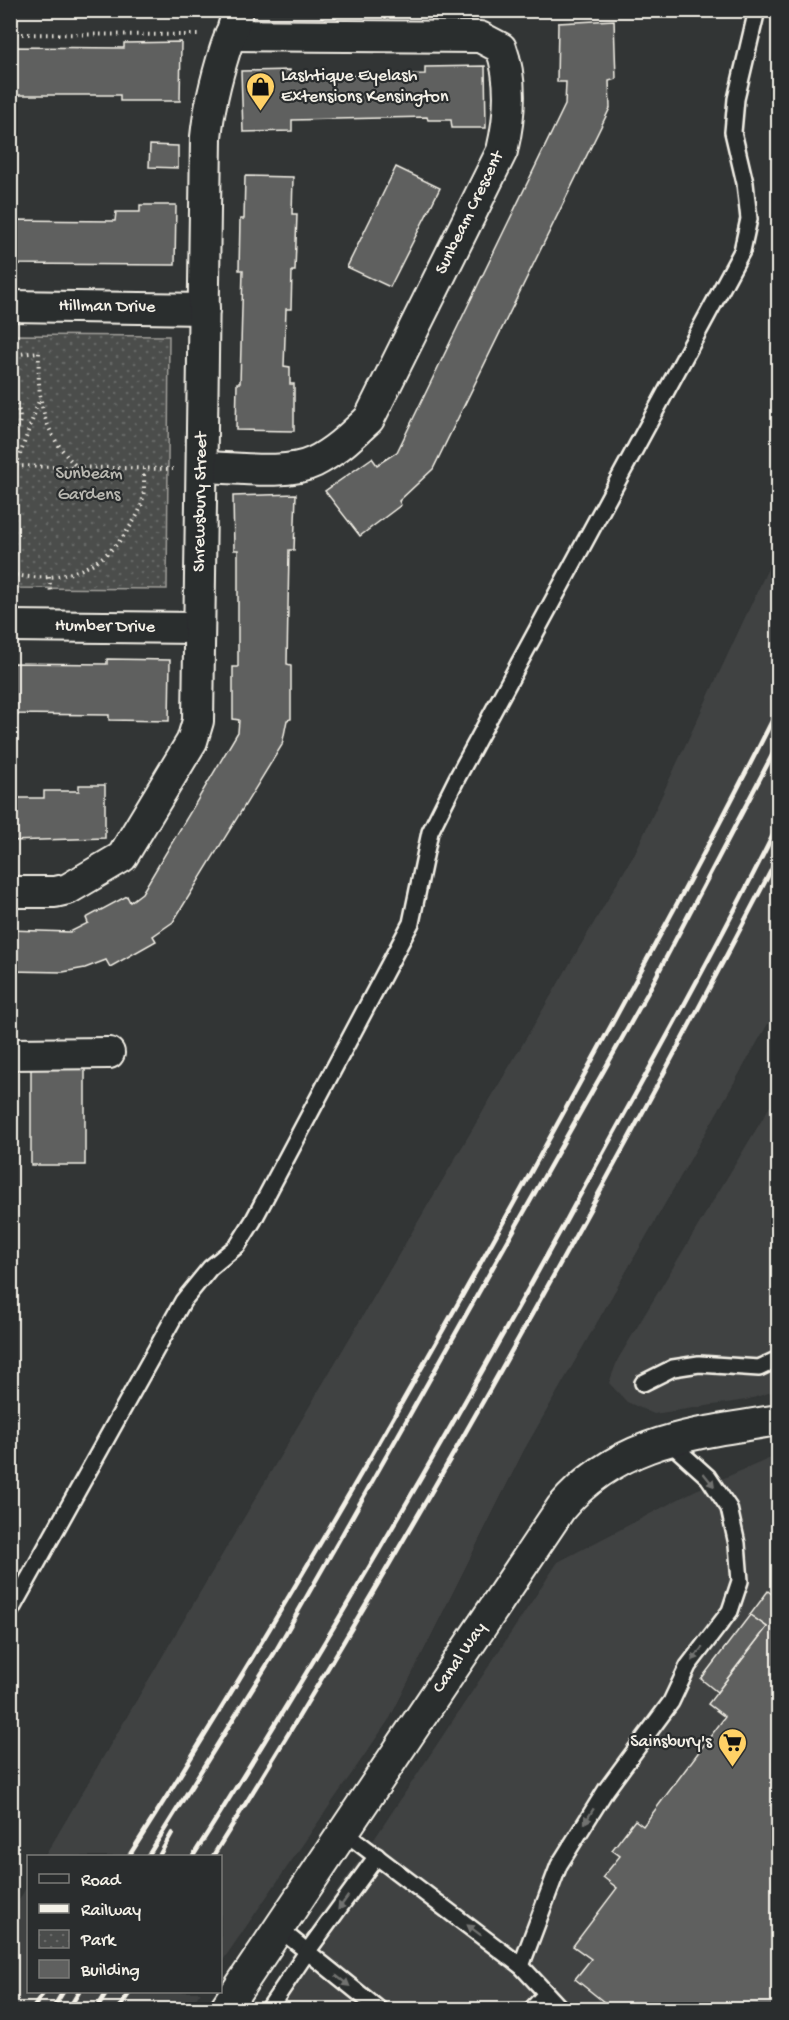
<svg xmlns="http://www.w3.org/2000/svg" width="789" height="2020" font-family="'Gochi Hand',sans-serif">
	<defs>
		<pattern id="park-dots" width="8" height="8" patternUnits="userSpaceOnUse" patternTransform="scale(1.5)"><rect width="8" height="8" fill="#4b4d4c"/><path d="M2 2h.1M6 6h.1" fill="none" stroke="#666766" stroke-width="1.8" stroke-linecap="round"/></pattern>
	</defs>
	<rect width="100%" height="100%" fill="#323535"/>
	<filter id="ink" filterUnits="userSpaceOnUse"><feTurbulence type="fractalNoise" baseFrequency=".0167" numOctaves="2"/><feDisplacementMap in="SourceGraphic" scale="12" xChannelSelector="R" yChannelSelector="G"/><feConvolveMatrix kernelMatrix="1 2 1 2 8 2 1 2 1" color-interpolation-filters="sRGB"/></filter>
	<g filter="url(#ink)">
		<g fill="#404242">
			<polygon points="778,547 778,1006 524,1450 390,1718 221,1963 220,1856 45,1856 635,853"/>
			<polygon points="778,1093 778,1390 746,1400 654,1414 627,1402 609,1383 618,1359"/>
			<polygon points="778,1455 778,2009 262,2010 283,1967 375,1838 558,1562 696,1490"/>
			<polygon points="28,1884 28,1992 201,1992 188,2009 11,2009 11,1915"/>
		</g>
		<polygon fill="url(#park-dots)" stroke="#a09f9a" stroke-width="1.5" points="11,335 169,336 167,589 11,588"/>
		<g fill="#5f605f" stroke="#f4f1e8" stroke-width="1.5">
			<polygon points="614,20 616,79 609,81 610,108 433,469 399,501 401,505 360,536 325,491 372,458 377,465 397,452 565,105 566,82 557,82 558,23"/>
			<polygon points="181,42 180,101 120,101 120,95 10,95 10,47 124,48 124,43"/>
			<polygon points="485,66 486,128 452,128 451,120 428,120 427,117 292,120 292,131 243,132 241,71 290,70 290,77 425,74 425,67"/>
			<polygon points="150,145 178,146 178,168 149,167"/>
			<polygon points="396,167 440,188 390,287 347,267"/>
			<polygon points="245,176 293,177 292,214 297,214 295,271 292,271 291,309 286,309 284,366 290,367 290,384 294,384 294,431 236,430 237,383 240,383 243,270 239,270 240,219 244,219"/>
			<polygon points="140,205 176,205 175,265 10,264 10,220 115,221 116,212 140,212"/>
			<polygon points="296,494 294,550 289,550 287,664 291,665 291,719 287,720 282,745 173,922 153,936 156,941 110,967 106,960 85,968 63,972 10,971 10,930 70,932 88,923 86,918 127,896 130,902 142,893 238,732 239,720 233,719 233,667 238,667 238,550 234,550 233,496"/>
			<polygon points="107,659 170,660 169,721 109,720 109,715 10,714 10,663 107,664"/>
			<polygon points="79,785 105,785 105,838 10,841 10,798 44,798 44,791 79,791"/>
			<polygon points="85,1066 85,1165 31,1165 31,1067"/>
			<polygon points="768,1591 778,1599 778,2010 614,2010 575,1979 591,1959 573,1946 617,1888 603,1877 620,1856 612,1850 635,1820 643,1826 725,1717 708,1704 767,1627 750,1615"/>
			<polygon points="750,1615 767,1627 717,1692 701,1679"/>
		</g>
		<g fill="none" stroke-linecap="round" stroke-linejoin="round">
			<defs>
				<g id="service">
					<polyline points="643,1383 673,1368 699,1364 759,1368 778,1359"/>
					<polyline points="10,1612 183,1301 210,1268 238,1245 253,1221 411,923 430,832 457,778 742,251 749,219 745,183 733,132 736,99 757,10"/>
					<polyline points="343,1831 521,1966 562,2010"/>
					<polyline points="278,1928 380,2010"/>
					<polyline points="521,1966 559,1865 606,1790 671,1702 688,1666 730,1611 740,1581 737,1544 729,1508 708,1477 668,1441"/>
					<polyline points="268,2010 307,1952 377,1856"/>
					<polyline points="531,2010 546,1994"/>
				</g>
				<g id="minor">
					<polyline points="10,306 204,309"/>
					<path d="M202,467C233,467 286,476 314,462C335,452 352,435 369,419L502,151C510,117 513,81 501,48L480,37L230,35"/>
					<polyline points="10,626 199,628"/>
					<path d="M10,892H55L68,889L122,857L192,741L198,721L206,137C209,107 216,79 225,50C229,37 236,25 237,10"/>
					<polyline points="10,1054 109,1053"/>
					<path d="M224,2010L561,1508C619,1439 695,1434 778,1420"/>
				</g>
			</defs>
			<use href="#service" stroke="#f4f1e8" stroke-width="20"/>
			<use href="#minor" stroke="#f4f1e8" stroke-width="34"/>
			<g stroke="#f4f1e8" stroke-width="4" stroke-dasharray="1.5 4.5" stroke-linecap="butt">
				<polyline points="10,34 199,35"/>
				<path d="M10,355L39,352C37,400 42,433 78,468"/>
				<path d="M10,394C22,410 24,425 10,440"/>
				<polyline points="10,466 173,469"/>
				<polyline points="16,466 40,398"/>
				<path d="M10,574C56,584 97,572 125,534C131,525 138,516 141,506C145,494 144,480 144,469"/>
				<polyline points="49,577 51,593"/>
			</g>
			<use href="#service" stroke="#2a2d2e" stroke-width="15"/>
			<use href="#minor" stroke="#2a2d2e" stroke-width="30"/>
			<g stroke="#f4f1e8" stroke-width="4.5">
				<path d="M129,1856C280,1620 419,1377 554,1130C630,991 707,851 778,709"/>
				<polyline points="148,1856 275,1652 343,1533 647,994 778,744"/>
				<polyline points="159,1856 172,1833"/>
				<path d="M193,1856C325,1648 448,1435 567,1219C638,1088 712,958 778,825"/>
				<path d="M213,1856C416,1532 601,1197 778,857"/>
				<polyline points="32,2010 44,1992"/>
				<polyline points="52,2010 63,1992"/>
				<polyline points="68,2010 79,1992"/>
				<polyline points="96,2010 107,1992"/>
				<polyline points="118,2010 130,1992"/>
			</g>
		</g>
		<defs><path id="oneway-solid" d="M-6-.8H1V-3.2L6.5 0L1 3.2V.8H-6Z" transform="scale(1.5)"/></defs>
		<g fill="#71726f">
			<use href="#oneway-solid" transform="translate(709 1480) rotate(51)"/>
			<use href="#oneway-solid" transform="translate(697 1654) rotate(128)"/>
			<use href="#oneway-solid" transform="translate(589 1816) rotate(122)"/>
			<use href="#oneway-solid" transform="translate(343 1903) rotate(126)"/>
			<use href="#oneway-solid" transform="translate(474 1930) rotate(-143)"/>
			<use href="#oneway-solid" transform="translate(343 1981) rotate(38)"/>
		</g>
	</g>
	<defs>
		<symbol id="shop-pin" viewBox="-11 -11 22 30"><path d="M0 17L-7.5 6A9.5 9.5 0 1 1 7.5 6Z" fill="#ffd166" stroke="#2a2d2e"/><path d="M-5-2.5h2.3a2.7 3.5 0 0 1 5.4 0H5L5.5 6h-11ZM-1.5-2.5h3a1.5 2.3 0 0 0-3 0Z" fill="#111"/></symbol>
		<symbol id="supermarket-pin" viewBox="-11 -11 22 30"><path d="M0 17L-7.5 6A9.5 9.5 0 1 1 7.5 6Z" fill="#ffd166" stroke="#2a2d2e"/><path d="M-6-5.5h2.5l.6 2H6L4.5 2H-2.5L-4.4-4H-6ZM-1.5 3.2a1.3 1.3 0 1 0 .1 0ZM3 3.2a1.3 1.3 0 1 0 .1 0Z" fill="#111"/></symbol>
	</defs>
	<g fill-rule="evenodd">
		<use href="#shop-pin" x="244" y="70" width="33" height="45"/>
		<use href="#supermarket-pin" x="716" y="1726" width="33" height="45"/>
	</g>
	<g text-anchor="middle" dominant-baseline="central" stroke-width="4.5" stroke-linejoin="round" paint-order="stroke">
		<g font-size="18" fill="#f4f1e8" stroke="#2a2d2e" text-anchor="start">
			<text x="281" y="76">Lashtique Eyelash<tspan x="281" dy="21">Extensions Kensington</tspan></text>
			<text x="712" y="1742" text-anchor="end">Sainsbury's</text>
		</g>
		<g font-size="18" fill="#f4f1e8" stroke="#2a2d2e">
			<text transform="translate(470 213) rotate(-64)">Sunbeam Crescent</text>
			<text transform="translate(107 307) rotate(1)">Hillman Drive</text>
			<text transform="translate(201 502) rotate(-89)">Shrewsbury Street</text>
			<text transform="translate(105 627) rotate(1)">Humber Drive</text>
			<text transform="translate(460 1658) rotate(-56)">Canal Way</text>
		</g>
		<g font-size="18" fill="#b9b8b1" stroke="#2a2d2e">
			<text x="89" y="474">Sunbeam<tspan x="89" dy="21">Gardens</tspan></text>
		</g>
	</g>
	<rect width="789" height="2020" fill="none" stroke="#2a2d2e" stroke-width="36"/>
	<rect x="18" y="18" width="753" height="1984" fill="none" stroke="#f4f1e8" stroke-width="2" filter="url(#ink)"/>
	<rect x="27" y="1855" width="195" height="138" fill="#2a2d2e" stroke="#7b7b78" stroke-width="1.5"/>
	<rect x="39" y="1874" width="30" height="9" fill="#2a2d2e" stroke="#7b7b78" stroke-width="1.5"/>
	<text x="81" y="1885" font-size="18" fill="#f4f1e8">Road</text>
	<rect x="39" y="1904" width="30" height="9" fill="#f4f1e8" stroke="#7b7b78" stroke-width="1.5"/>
	<text x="81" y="1915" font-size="18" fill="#f4f1e8">Railway</text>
	<rect x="39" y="1930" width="30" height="18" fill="url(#park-dots)" stroke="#7b7b78" stroke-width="1.5"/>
	<text x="81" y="1945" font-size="18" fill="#f4f1e8">Park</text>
	<rect x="39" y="1960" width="30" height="18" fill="#5f605f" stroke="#7b7b78" stroke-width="1.5"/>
	<text x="81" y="1975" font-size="18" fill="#f4f1e8">Building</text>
</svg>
